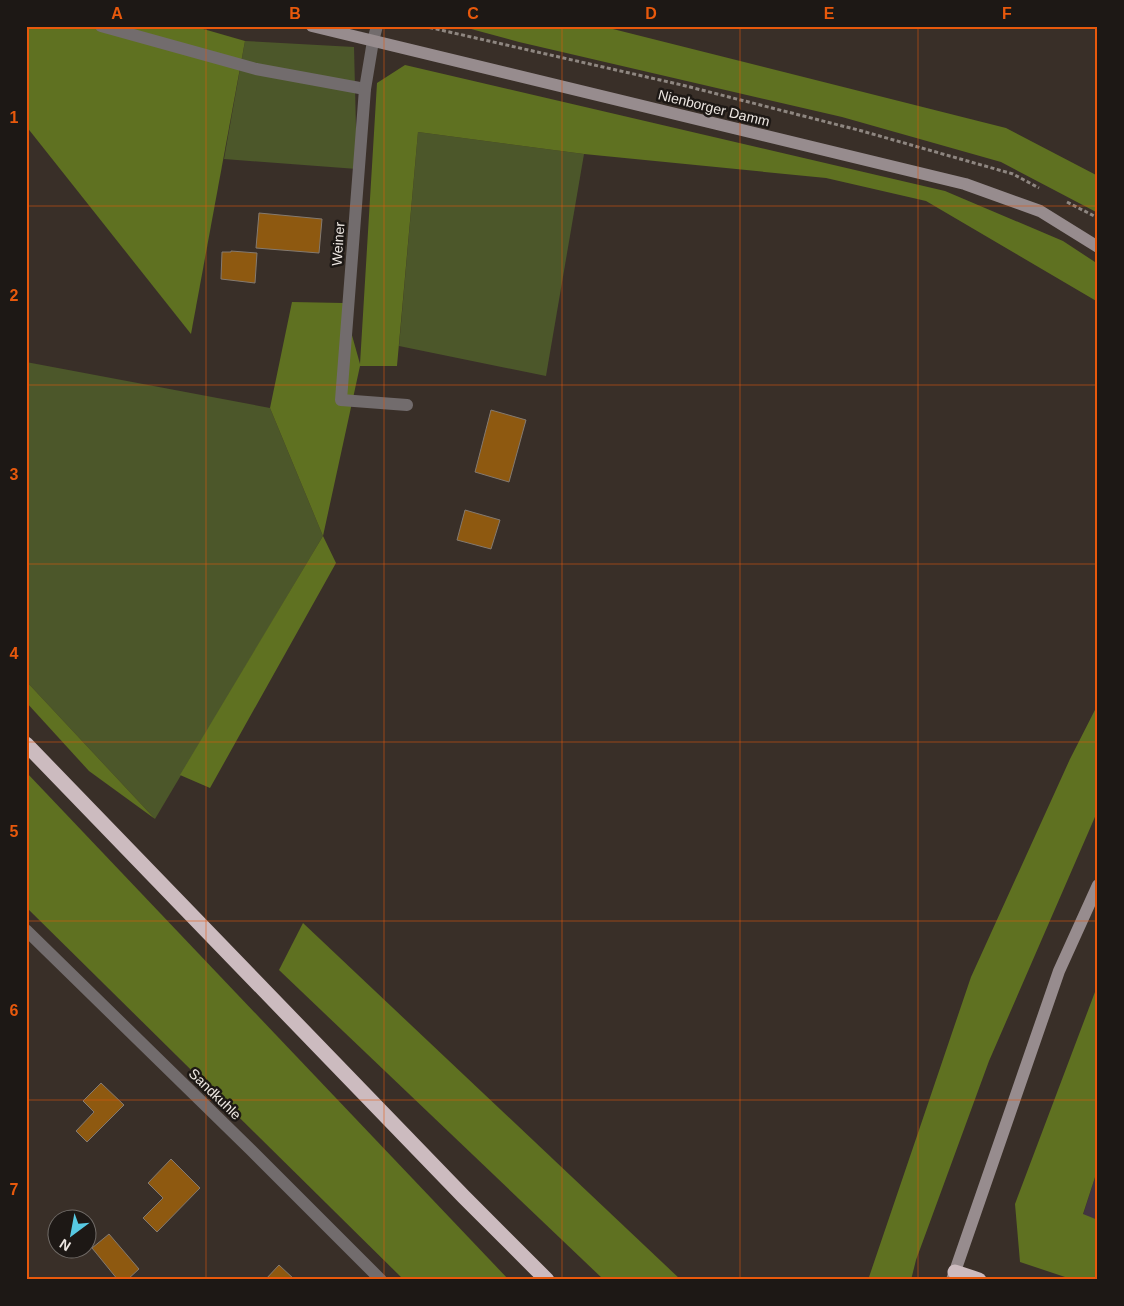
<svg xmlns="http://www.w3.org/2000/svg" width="1124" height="1306" font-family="Arial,sans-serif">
	<rect width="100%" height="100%" fill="#392f28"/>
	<polygon fill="#423441" points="1098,1168 1098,1220 1083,1215"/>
	<g fill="#4c572a">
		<polygon points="245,41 354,47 357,169 224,159"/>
		<polygon points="418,132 584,154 546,376 399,346"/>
		<polygon points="26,362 270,408 323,536 155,819 26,681"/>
	</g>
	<g fill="#5f7121">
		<polygon points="26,26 193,26 245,41 191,334 26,126"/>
		<polygon points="460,26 601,26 1006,128 1098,176 1098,213 1001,162 842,117 519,42"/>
		<polygon points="405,65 945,191 1063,241 1098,264 1098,302 926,201 826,178 584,154 418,132 397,366 360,366 323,536 336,563 210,788 180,775 323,536 270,408 292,302 343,303 360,364 377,83"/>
		<polygon points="26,681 155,819 89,771 26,702"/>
		<polygon points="1098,704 1098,810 989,1061 916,1260 911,1280 868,1280 971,977 1070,759"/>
		<polygon points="26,772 509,1280 404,1280 26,907"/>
		<polygon points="303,923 681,1280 604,1280 279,970"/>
		<polygon points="1098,984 1098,1168 1083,1214 1098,1220 1098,1280 1074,1280 1020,1262 1015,1204"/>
	</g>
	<g fill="#8e5910" stroke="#847a70">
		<polygon points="259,213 322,219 319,253 256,248"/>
		<polygon points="231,251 257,253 255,283 221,279 222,252 231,252"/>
		<polygon points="491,410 526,420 509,482 475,472"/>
		<polygon points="465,510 500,520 491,549 457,540"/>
		<polygon points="101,1083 124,1105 87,1142 76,1131 94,1112 83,1101"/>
		<polygon points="171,1159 200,1188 157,1232 143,1218 163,1198 148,1183"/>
		<polygon points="109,1234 139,1269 127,1280 118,1280 92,1248"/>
		<polygon points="279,1265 295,1280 265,1280"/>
	</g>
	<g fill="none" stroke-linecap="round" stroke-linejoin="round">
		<g stroke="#8e8680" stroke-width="3" stroke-dasharray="4 2.5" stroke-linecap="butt">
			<polyline points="423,26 682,85 862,131 1013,174 1039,188"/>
			<polyline points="1067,202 1098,218"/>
		</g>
		<g stroke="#726c6d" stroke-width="12">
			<polyline points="101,26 256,69 365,89"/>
			<polyline points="373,41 365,89 341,400 407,405"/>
		</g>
		<g stroke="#726c6d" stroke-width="12">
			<polyline points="373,41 377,26"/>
			<polyline points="26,930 251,1150 381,1280"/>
		</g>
		<g stroke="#978c8e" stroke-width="12">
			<polyline points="312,26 965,184 1040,211 1098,247"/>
			<polyline points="952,1280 1059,971 1098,885"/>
		</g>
		<g stroke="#ccbbbf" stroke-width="15">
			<polyline points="26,744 464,1197 547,1280"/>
			<polyline points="955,1272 979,1280"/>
		</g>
	</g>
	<path fill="none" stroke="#e8590c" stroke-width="1" stroke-opacity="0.55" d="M206,26V1280M384,26V1280M562,26V1280M740,26V1280M918,26V1280M26,206H1098M26,385H1098M26,564H1098M26,742H1098M26,921H1098M26,1100H1098"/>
	<g text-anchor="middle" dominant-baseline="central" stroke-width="5" stroke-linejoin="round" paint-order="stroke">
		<g font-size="14" fill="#ede7e2" stroke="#1d1815">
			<text transform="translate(714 108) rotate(14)">Nienborger Damm</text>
			<text transform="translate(338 244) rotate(-86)">Weiner</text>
			<text transform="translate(215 1094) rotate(44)">Sandkuhle</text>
		</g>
	</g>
	<rect width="1124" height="1306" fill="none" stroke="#1d1815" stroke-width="55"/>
	<g transform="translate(72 1234) rotate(212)"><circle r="24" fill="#1d1815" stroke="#706b67"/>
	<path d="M0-4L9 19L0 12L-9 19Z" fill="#57c9e3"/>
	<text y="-8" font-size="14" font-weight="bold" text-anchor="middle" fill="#ede7e2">N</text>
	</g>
	<rect x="28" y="28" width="1068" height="1250" fill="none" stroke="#e8590c" stroke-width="2"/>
	<g font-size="16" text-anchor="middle" font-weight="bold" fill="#e8590c">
		<text x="117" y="19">A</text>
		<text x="295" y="19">B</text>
		<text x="473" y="19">C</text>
		<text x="651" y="19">D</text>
		<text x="829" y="19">E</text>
		<text x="1007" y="19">F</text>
		<text x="14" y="123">1</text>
		<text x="14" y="301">2</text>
		<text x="14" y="480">3</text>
		<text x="14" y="659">4</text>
		<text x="14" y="837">5</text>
		<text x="14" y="1016">6</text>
		<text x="14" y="1195">7</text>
	</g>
</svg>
